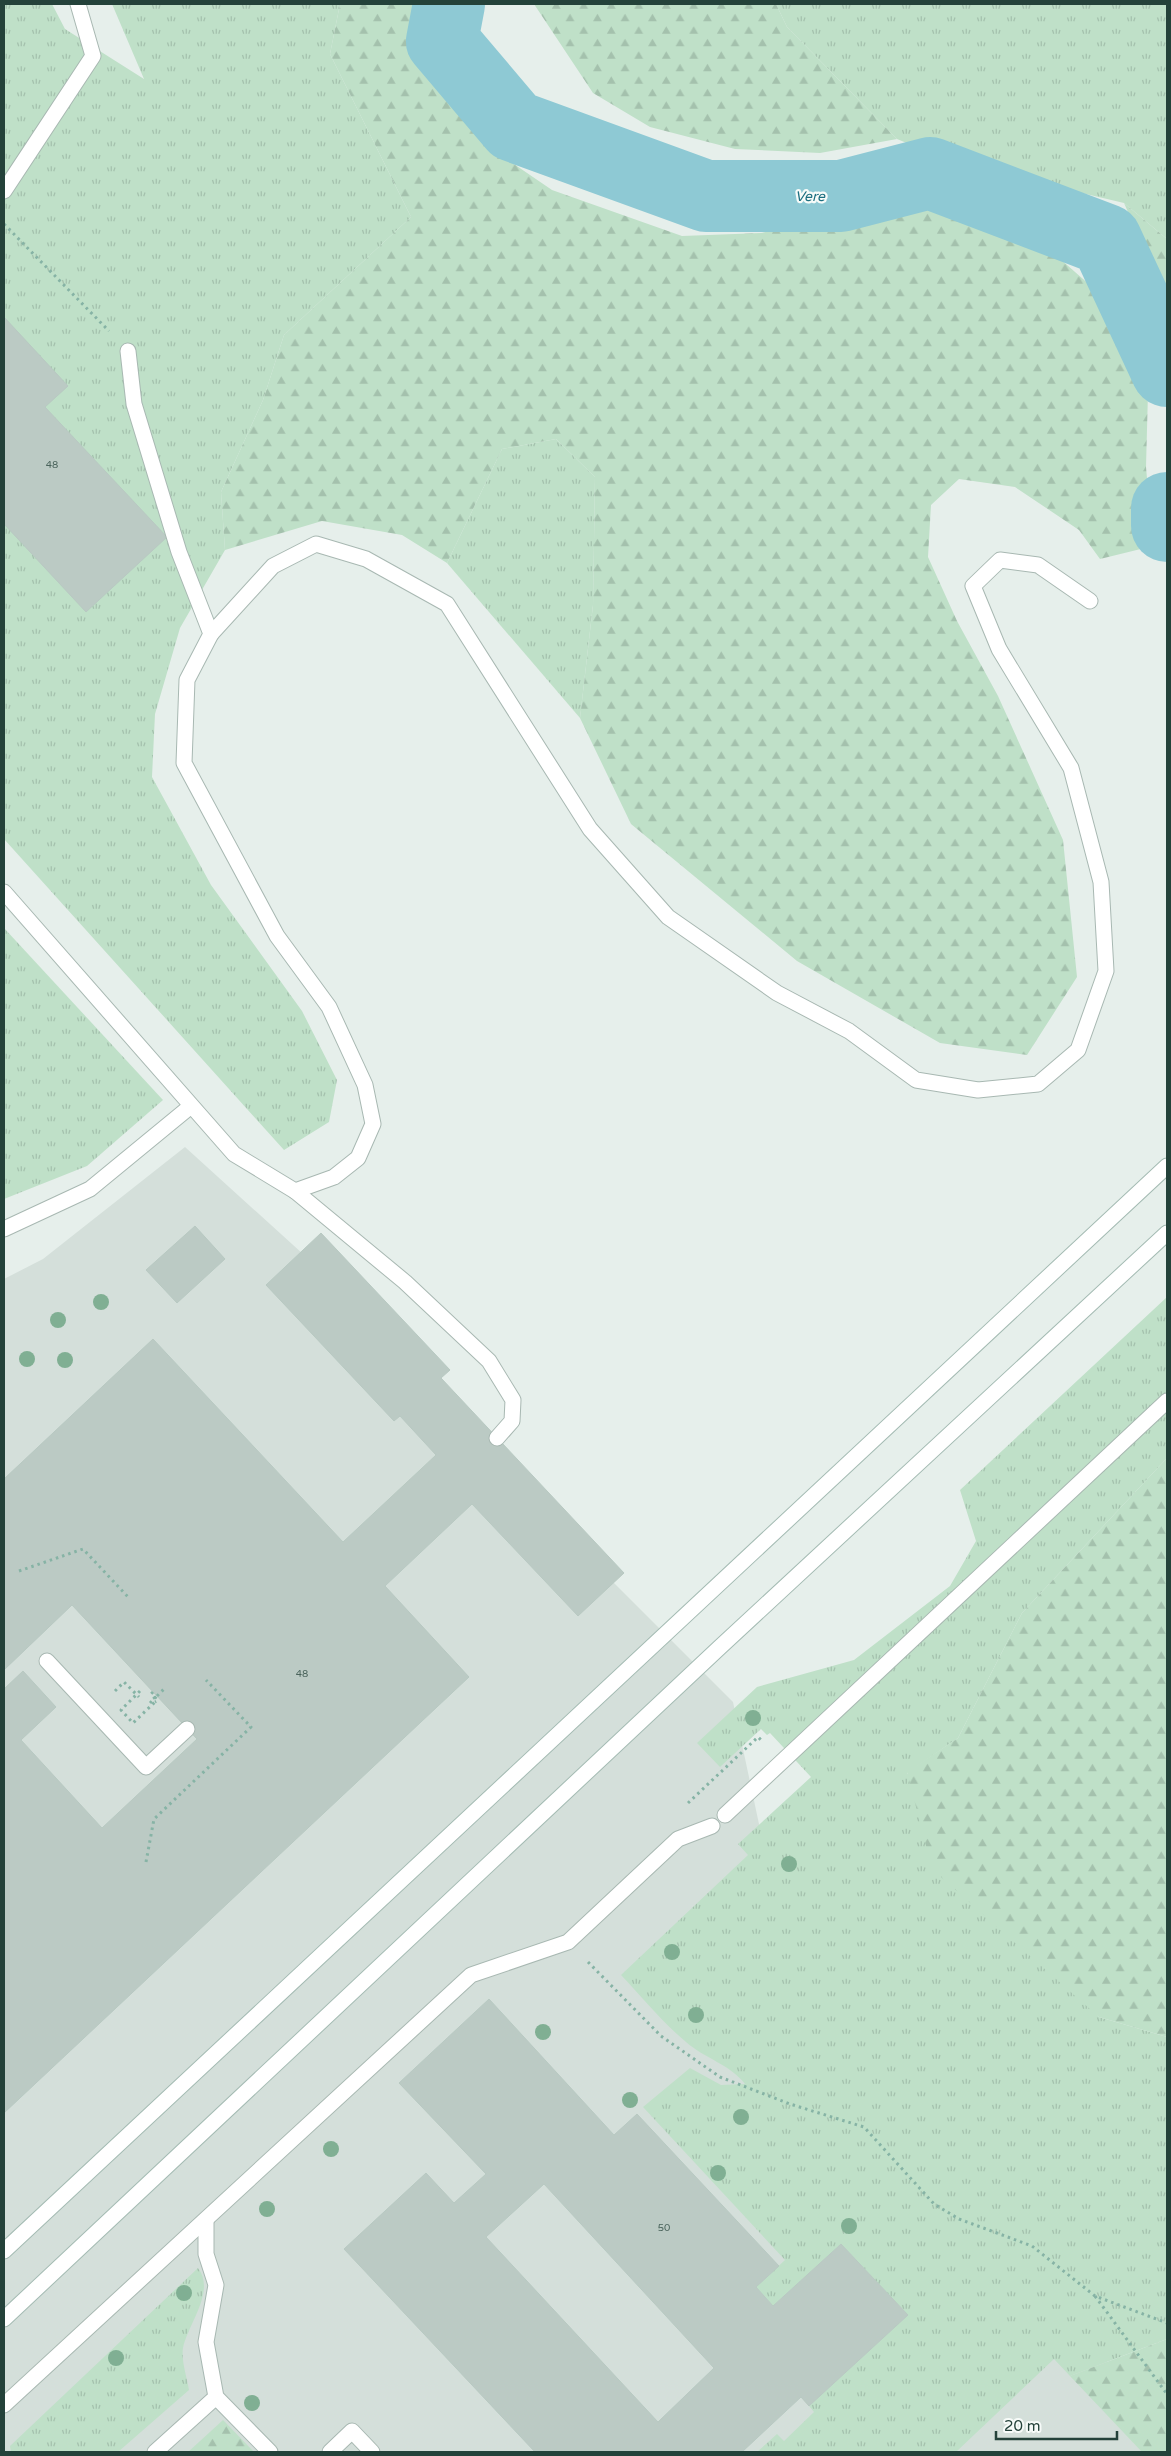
<svg xmlns="http://www.w3.org/2000/svg" width="1171" height="2456" font-family="'Varela Round',sans-serif">
	<defs>
		<pattern id="grass-tufts" width="24" height="20" patternUnits="userSpaceOnUse" patternTransform="scale(1.25)"><rect width="24" height="20" fill="#bfe0c8"/><path d="M3 7l-1-3M5 7V3M7 7l1-3M15 17l-1-3M17 17v-4M19 17l1-3" fill="none" stroke="#a4c1ad"/></pattern>
		<pattern id="forest-firs" width="22" height="20" patternUnits="userSpaceOnUse" patternTransform="scale(1.25)"><rect width="22" height="20" fill="#bfe0c8"/><path d="M5 1l3.5 6h-7zM16 11l3.5 6h-7z" fill="#a4c1ad"/></pattern>
	</defs>
	<rect width="100%" height="100%" fill="#e6efeb"/>
	<polygon fill="#d4dfda" points="185,1147 325,1274 614,1583 733,1702 766,1857 1167,2452 4,2452 4,1279 43,1259"/>
	<g fill="url(#grass-tufts)">
		<polygon points="4,4 52,4 65,29 144,79 112,4 340,4 330,54 411,217 284,335 263,400 221,492 225,550 180,628 155,714 152,777 211,885 302,1011 337,1080 329,1122 284,1150 4,839"/>
		<polygon points="776,4 1167,4 1167,239 1124,203 955,163 897,139 787,27"/>
		<polygon points="556,439 595,477 593,605 580,718 447,563 502,449"/>
		<polygon points="4,928 163,1100 87,1166 4,1199"/>
		<path d="M1167,1297V1458L1022,1613L958,1738L907,1773L1099,2017L1167,2037V2339L1070,2376L1054,2359L956,2452H757L777,2434L784,2441L814,2412L809,2406L908,2315L841,2244L773,2306L756,2287L785,2260L643,2107L690,2068L721,2085L745,2084C731,2065 704,2058 686,2042C662,2022 642,1997 621,1975L748,1855L738,1844L811,1777L770,1733L767,1735L761,1729L720,1767L697,1743L757,1687L854,1660L950,1586L976,1541L960,1490Z"/>
		<path d="M198,2268C216,2291 188,2324 183,2348C181,2360 187,2378 189,2390L118,2452H11L10,2446Z"/>
	</g>
	<g fill="url(#forest-firs)">
		<polygon points="340,4 430,4 421,30 499,154 552,190 682,236 761,233 868,211 944,204 1026,229 1091,286 1148,392 1146,467 1153,546 1100,559 1079,530 1015,487 959,479 931,505 928,557 957,621 998,696 1063,840 1077,977 1027,1055 940,1043 797,961 631,824 580,718 593,605 595,477 556,439 502,449 447,563 402,535 322,521 225,550 221,492 263,400 284,335 411,217 330,54"/>
		<polygon points="534,4 776,4 787,27 897,139 820,153 735,149 650,127 593,93"/>
		<polygon points="1124,203 1167,239 1167,303 1166,299"/>
		<polygon points="1167,1458 1167,2037 1099,2017 932,1869 907,1772 958,1738 1022,1613"/>
		<polygon points="1167,2339 1167,2452 1142,2452 1070,2376"/>
		<polygon points="223,2420 254,2452 188,2452"/>
	</g>
	<g fill="none" stroke-linecap="round" stroke-linejoin="round">
		<g stroke="#8ec9d4" stroke-width="72">
			<polyline points="449,4 442,41 514,126 706,196 841,196 930,173 1106,240 1167,371"/>
			<polyline points="1167,508 1167,526"/>
		</g>
	</g>
	<g fill="#bbcac4" stroke="#b8c9c2" fill-rule="evenodd">
		<polygon points="4,317 68,386 45,407 167,537 86,612 4,524"/>
		<polygon points="195,1226 225,1259 177,1303 146,1270"/>
		<polygon points="321,1233 450,1370 441,1378 624,1573 578,1616 472,1504 385,1586 469,1677 4,2113 4,1689 23,1671 56,1707 21,1740 102,1828 197,1739 72,1605 4,1670 4,1479 153,1339 343,1542 436,1455 400,1416 394,1421 266,1285"/>
		<path d="M489,1999L614,2135L637,2114L779,2266L756,2287L773,2306L841,2244L908,2315L809,2406L801,2397L742,2452H535L344,2249L426,2173L454,2203L486,2174L399,2083ZM544,2184L714,2368L658,2422L486,2237Z"/>
	</g>
	<g fill="none" stroke-linecap="round" stroke-linejoin="round">
		<defs>
			<g id="lane">
				<polyline points="4,191 93,56 78,4"/>
				<polyline points="211,634 273,566 316,544 366,559 447,604 590,829 668,917 777,993 849,1031 916,1080 978,1090 1038,1084 1078,1050 1106,971 1101,882 1071,768 999,649 973,586 1000,560 1038,565 1090,601"/>
				<polyline points="4,892 234,1154 295,1191 334,1177 358,1158 373,1124 365,1085 329,1007 277,936 184,763 187,680 211,634 179,552 134,404 128,351"/>
				<polyline points="295,1191 405,1282 489,1361 513,1400 512,1421 497,1438"/>
				<polyline points="4,1229 90,1189 191,1106"/>
				<polyline points="47,1661 146,1767 187,1729"/>
				<polyline points="206,2220 206,2254 216,2285 206,2342 216,2397 270,2452"/>
				<polyline points="4,2405 471,1975 568,1942 678,1839 712,1826"/>
				<polyline points="155,2452 216,2397"/>
				<polyline points="330,2452 352,2431 372,2452"/>
			</g>
			<polyline id="street" points="725,1815 1167,1401"/>
			<g id="secondary">
				<polyline points="4,2251 1167,1166"/>
				<polyline points="4,2319 719,1648 1167,1233"/>
			</g>
		</defs>
		<use href="#lane" stroke="#a8b8b2" stroke-width="17"/>
		<use href="#street" stroke="#a8b8b2" stroke-width="17"/>
		<use href="#secondary" stroke="#a4bbb3" stroke-width="17"/>
		<g stroke="#86b3a5" stroke-width="3" stroke-dasharray="2.5 4" stroke-linecap="butt">
			<polyline points="4,224 109,331"/>
			<polyline points="19,1571 83,1549 129,1598"/>
			<polyline points="115,1691 124,1682 139,1697"/>
			<polyline points="153,1692 151,1694 157,1701 155,1702"/>
			<polyline points="157,1696 165,1688"/>
			<polyline points="688,1803 758,1737 762,1741"/>
			<polyline points="146,1862 154,1819 251,1727 206,1680"/>
			<polyline points="588,1962 661,2036 720,2077 790,2104 864,2127 934,2204 959,2219 1032,2246 1095,2296 1167,2323"/>
			<polyline points="1095,2296 1167,2394"/>
		</g>
		<use href="#lane" stroke="#fff" stroke-width="15"/>
		<use href="#street" stroke="#fff" stroke-width="15"/>
		<use href="#secondary" stroke="#fff" stroke-width="15"/>
		<g stroke="#86b3a5" stroke-width="3" stroke-dasharray="2.5 4" stroke-linecap="butt">
			<polyline points="140,1691 121,1710 133,1723 155,1702"/>
			<polyline points="150,1703 157,1696"/>
		</g>
	</g>
	<g fill="#80af93">
		<circle cx="101" cy="1302" r="8"/>
		<circle cx="58" cy="1320" r="8"/>
		<circle cx="27" cy="1359" r="8"/>
		<circle cx="65" cy="1360" r="8"/>
		<circle cx="753" cy="1718" r="8"/>
		<circle cx="789" cy="1864" r="8"/>
		<circle cx="672" cy="1952" r="8"/>
		<circle cx="696" cy="2015" r="8"/>
		<circle cx="543" cy="2032" r="8"/>
		<circle cx="630" cy="2100" r="8"/>
		<circle cx="741" cy="2117" r="8"/>
		<circle cx="331" cy="2149" r="8"/>
		<circle cx="718" cy="2173" r="8"/>
		<circle cx="267" cy="2209" r="8"/>
		<circle cx="849" cy="2226" r="8"/>
		<circle cx="184" cy="2293" r="8"/>
		<circle cx="116" cy="2358" r="8"/>
		<circle cx="252" cy="2403" r="8"/>
	</g>
	<g text-anchor="middle" dominant-baseline="central" stroke-width="4.5" stroke-linejoin="round" paint-order="stroke">
		<g font-size="10" fill="#4a645c">
			<text x="52" y="465">48</text>
			<text x="302" y="1674">48</text>
			<text x="664" y="2228">50</text>
		</g>
		<g font-size="14" font-style="italic" fill="#1c6f80" stroke="#f7fbf9">
			<text x="810" y="196">Vere</text>
		</g>
	</g>
	<rect width="1171" height="2456" fill="none" stroke="#24423a" stroke-width="10"/>
	<path d="M996 2431v8h121v-8" fill="none" stroke="#24423a" stroke-width="2.5"/>
	<text x="1004" y="2431" font-size="15" fill="#24423a" stroke="#f7fbf9" stroke-width="4" paint-order="stroke">20 m</text>
</svg>
